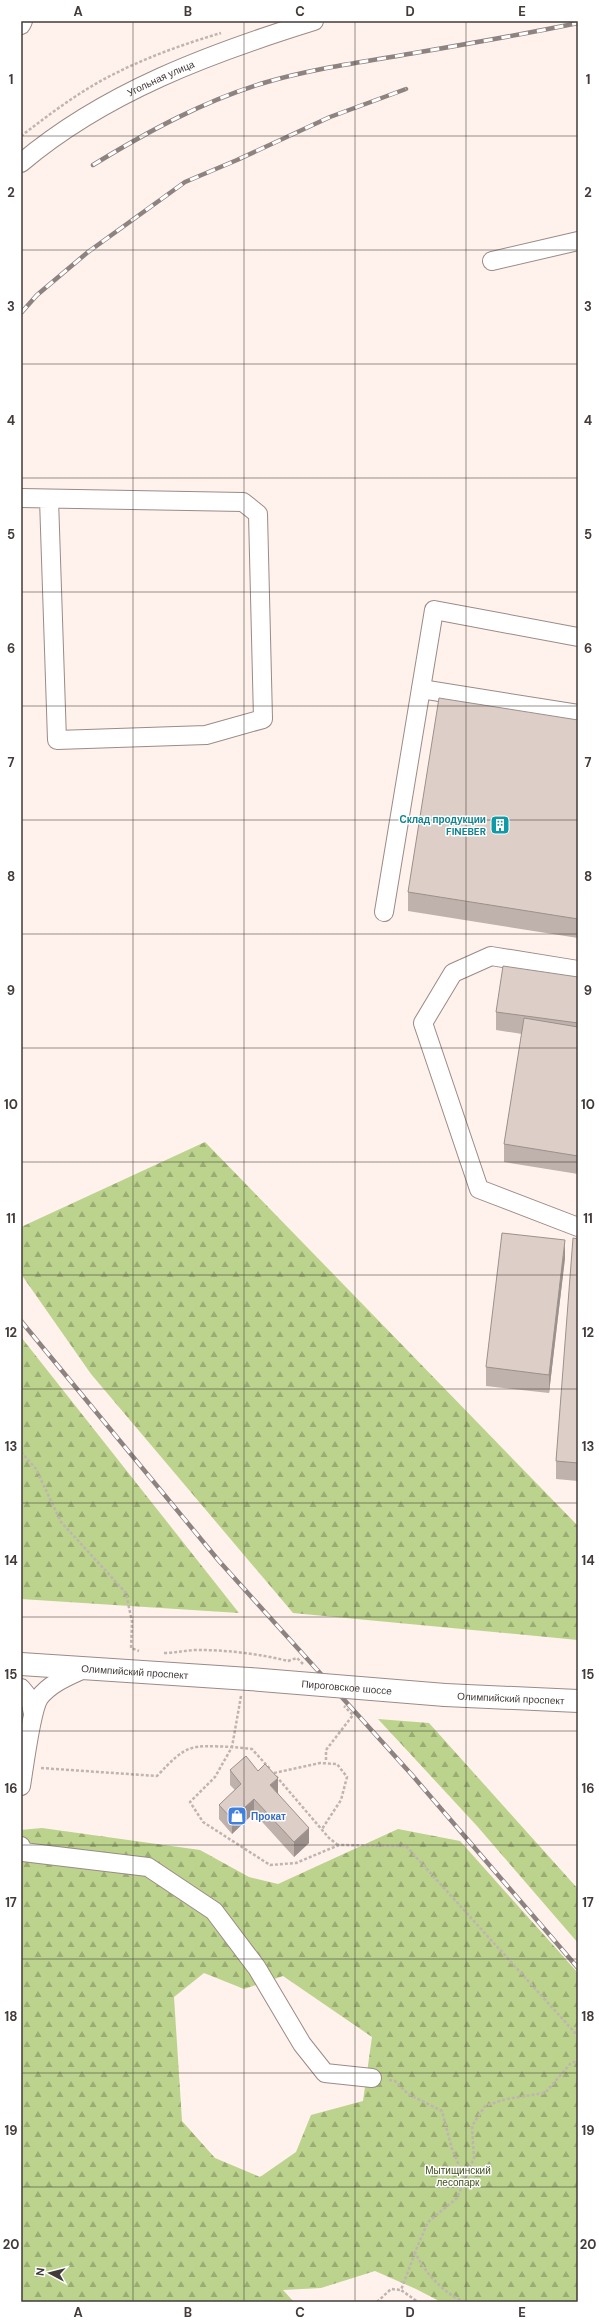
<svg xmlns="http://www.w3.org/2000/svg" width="599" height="2323" font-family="'DM Sans',sans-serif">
	<defs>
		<pattern id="forest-firs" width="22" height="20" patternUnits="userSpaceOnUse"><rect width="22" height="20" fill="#bbd38c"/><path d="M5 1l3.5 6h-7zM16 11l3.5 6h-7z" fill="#9aac73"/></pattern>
	</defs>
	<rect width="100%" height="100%" fill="#fff1ec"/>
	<g fill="url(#forest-firs)" fill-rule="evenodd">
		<polygon points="205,1142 578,1526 578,1640 293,1613 91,1374 21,1274 21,1227"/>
		<polygon points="21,1337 239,1613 21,1599"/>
		<polygon points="378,1719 429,1723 578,1889 578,1943 477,1826"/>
		<path d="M42,1828L200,1850L249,1877L278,1884L398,1829L460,1841L578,1973V2302H441L416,2289L375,2271L321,2288L283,2290L294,2302H21V1830ZM204,1973L244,1989L283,1976L372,2037L363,2101L311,2115L296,2152L260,2177L215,2158L182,2121L174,1997Z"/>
	</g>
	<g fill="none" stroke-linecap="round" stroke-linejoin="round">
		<defs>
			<g id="minor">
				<polyline points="21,25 23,21"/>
				<path id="s1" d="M21,163C105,92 211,53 314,21"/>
				<polyline points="492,261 578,241"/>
				<polyline points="21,498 243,502 258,514 263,719 206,735 57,740 49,499"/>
				<polyline points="421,689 578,714"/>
				<polyline points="384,912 434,610 578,637"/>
				<polyline points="578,970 491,956 453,973 423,1023 479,1189 578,1227"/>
				<polyline points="21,1688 30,1699 33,1714"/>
				<path d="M21,1786C24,1768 31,1711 39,1698C50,1683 69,1676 86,1668"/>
				<polyline points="21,1846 23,1852 148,1867 214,1911 257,1968 302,2044 325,2073 372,2078"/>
			</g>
			<g id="major">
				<path id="s2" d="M21,1664L249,1679"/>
				<path id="s3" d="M445,1695L578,1701"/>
			</g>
		</defs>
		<use href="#minor" stroke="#9a8b86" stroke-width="20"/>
		<use href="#major" stroke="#9a8b86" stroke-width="24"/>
		<g stroke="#c0b4b0" stroke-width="2.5" stroke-dasharray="3 2" stroke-linecap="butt">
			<path d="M21,136C50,114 80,91 112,75C147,57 184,44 221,33"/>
			<polyline points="21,1452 36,1469 61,1522 126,1593 132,1622 131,1648 139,1651"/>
			<path d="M164,1653C176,1653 186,1650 198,1650C228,1650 260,1654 288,1661L297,1658L303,1664"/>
			<polyline points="241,1696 232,1747 252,1749 270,1769"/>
			<polyline points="326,1760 326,1750 353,1715 344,1706"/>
			<path d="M41,1768L157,1776C187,1744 189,1745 232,1747L215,1777L190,1802L203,1822L270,1865L296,1863L339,1845L406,1846L578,2036"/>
			<polyline points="274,1773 320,1763 337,1764 347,1777 341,1800 322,1829"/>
			<polyline points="276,1776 329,1838 338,1845"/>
			<polyline points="389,2080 395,2081 408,2094 442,2111 452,2149 465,2179"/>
			<polyline points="415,2253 401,2290 418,2302"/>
			<polyline points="377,2302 391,2289 401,2290"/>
			<path d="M465,2302C444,2294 424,2272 415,2252L428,2222L457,2198L474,2158L472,2126L485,2106L506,2099L545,2093L571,2063L578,2061"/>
		</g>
		<use href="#minor" stroke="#fff" stroke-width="18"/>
		<use href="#major" stroke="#fff" stroke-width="22"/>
		<defs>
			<g id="rail">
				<path d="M93,165C147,132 205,100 267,82C312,69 357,63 403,55C461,45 520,35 578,23"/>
				<polyline points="21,313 37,295 88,252 185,182 237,160 330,117 406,89"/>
				<polyline points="21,1321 219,1561 412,1775 578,1968"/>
			</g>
		</defs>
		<use href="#rail" stroke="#8d8380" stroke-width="4.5"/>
		<use href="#rail" stroke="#fff" stroke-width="3" stroke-dasharray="9" stroke-linecap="butt"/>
		<defs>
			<g id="major-bridge">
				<path id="s4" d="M249,1679L445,1695"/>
			</g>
		</defs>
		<use href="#major-bridge" stroke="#9a8b86" stroke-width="24" stroke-linecap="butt"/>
		<use href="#major-bridge" stroke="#fff" stroke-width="22"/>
	</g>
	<g fill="#bfb1ac">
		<polygon points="578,720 578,938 408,911 408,892"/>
		<polygon points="578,977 578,1174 504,1162 504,1144 522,1034 496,1030 496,1012"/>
		<polygon points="578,1239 578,1481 556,1479 556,1461"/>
		<polygon points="565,1258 549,1393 486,1386 486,1367"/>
		<polygon points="230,1770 258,1771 278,1793 309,1843 294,1857 254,1813 232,1834 219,1819 219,1805 235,1790 230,1785"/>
	</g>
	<g fill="#9b908c">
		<polygon points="565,1240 565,1258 549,1393 549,1375"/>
		<polygon points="278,1778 278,1793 270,1799 270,1785"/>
		<polygon points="254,1799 254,1813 232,1834 232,1819"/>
		<polygon points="309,1828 309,1843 294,1857 294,1842"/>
	</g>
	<g fill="#decec8" stroke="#9b908c">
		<polygon points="439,698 578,720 578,919 408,892"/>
		<polygon points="503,966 578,977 578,1023 496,1012"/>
		<polygon points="524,1018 578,1027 578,1156 504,1144"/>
		<polygon points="502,1233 565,1240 549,1375 486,1367"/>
		<polygon points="573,1238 578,1239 578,1463 556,1461"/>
		<polygon points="246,1756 258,1771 265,1764 278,1778 270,1785 309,1828 294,1842 254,1799 232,1819 219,1805 241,1784 230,1770"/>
	</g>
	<path fill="none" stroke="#423b39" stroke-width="1" stroke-opacity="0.55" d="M133,21V2302M244,21V2302M355,21V2302M466,21V2302M21,136H578M21,250H578M21,364H578M21,478H578M21,592H578M21,706H578M21,820H578M21,934H578M21,1048H578M21,1162H578M21,1275H578M21,1389H578M21,1503H578M21,1617H578M21,1731H578M21,1845H578M21,1959H578M21,2073H578M21,2187H578"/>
	<defs>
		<symbol id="building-square" viewBox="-11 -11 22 22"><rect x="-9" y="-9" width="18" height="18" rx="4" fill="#0f9aa8" stroke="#fff"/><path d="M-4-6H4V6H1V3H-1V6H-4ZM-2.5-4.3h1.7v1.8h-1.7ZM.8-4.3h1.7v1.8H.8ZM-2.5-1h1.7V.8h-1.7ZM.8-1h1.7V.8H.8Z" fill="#fff"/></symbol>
		<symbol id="shop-square" viewBox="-11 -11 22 22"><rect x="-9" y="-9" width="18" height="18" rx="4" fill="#3f7fe0" stroke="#fff"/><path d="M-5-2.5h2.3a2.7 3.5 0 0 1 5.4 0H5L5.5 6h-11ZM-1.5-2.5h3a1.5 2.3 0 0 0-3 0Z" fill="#fff"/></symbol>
	</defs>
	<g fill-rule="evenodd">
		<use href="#building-square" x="489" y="814" width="22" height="22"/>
		<use href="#shop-square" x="226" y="1805" width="22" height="22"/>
	</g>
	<g text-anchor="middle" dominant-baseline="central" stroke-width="3" stroke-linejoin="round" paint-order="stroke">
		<g font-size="10" fill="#423b39" stroke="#fff">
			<text stroke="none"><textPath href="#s1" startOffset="164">Угольная улица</textPath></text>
			<text stroke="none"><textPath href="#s2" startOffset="114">Олимпийский проспект</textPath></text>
			<text stroke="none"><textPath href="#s4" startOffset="98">Пироговское шоссе</textPath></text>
			<text stroke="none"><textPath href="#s3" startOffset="66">Олимпийский проспект</textPath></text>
		</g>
		<g font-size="10" font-weight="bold" fill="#0d838f" stroke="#fff" text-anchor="end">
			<text x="486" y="819">Склад продукции<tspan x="486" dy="12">FINEBER</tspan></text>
		</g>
		<g font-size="10" font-weight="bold" fill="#366cbe" stroke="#fff" text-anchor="start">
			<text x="251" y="1816">Прокат</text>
		</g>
		<g font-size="10" fill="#42511e" stroke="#fff">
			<text x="458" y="2170">Мытищинский<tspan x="458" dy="12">лесопарк</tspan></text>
		</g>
	</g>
	<rect width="599" height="2323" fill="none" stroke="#ffffff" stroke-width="44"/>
	<g transform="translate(50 2273) rotate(277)" stroke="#ffffff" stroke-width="3" paint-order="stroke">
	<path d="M0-3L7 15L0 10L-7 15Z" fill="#423b39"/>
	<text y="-6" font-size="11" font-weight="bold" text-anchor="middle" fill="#423b39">N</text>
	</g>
	<rect x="22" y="22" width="555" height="2279" fill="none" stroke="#423b39" stroke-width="1.5"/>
	<g font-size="13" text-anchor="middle" font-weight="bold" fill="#423b39">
		<text x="78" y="16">A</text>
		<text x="188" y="16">B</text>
		<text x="300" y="16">C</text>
		<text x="410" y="16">D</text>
		<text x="522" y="16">E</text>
		<text x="11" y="84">1</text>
		<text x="588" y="84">1</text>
		<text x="11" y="197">2</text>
		<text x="588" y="197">2</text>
		<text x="11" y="311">3</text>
		<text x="588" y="311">3</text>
		<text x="11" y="425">4</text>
		<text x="588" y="425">4</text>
		<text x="11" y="539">5</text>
		<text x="588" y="539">5</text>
		<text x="11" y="653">6</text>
		<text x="588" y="653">6</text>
		<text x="11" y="767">7</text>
		<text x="588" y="767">7</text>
		<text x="11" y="881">8</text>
		<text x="588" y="881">8</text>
		<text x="11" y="995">9</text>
		<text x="588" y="995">9</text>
		<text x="11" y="1109">10</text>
		<text x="588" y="1109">10</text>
		<text x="11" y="1223">11</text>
		<text x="588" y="1223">11</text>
		<text x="11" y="1337">12</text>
		<text x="588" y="1337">12</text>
		<text x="11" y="1451">13</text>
		<text x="588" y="1451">13</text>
		<text x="11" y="1565">14</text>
		<text x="588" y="1565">14</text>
		<text x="11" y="1679">15</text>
		<text x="588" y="1679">15</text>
		<text x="11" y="1793">16</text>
		<text x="588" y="1793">16</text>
		<text x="11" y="1907">17</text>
		<text x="588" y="1907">17</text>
		<text x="11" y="2021">18</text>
		<text x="588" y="2021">18</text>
		<text x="11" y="2135">19</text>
		<text x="588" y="2135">19</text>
		<text x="11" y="2249">20</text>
		<text x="588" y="2249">20</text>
		<text x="78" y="2317">A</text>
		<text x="188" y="2317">B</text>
		<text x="300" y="2317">C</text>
		<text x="410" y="2317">D</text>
		<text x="522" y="2317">E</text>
	</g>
</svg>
